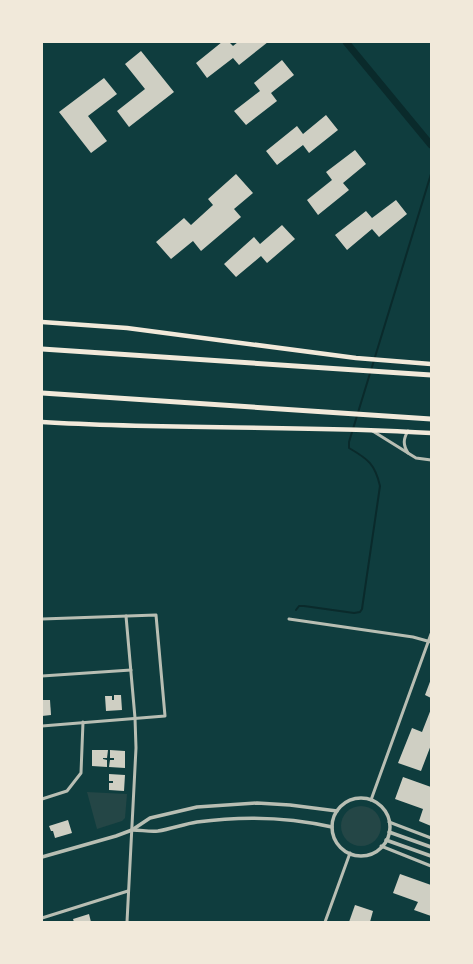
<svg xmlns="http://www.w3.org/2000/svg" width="473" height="964" font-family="'Asap Condensed',sans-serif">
	<rect width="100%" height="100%" fill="#0f3d3e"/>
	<g fill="#244646">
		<polygon points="87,792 127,794 125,818 122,821 97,829"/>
		<circle cx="361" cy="826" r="20"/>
	</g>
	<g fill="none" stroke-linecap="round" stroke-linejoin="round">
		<path stroke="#0a2a2b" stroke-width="2" d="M296,610L299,606H304L354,613L360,612L362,609L380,486C375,464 368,459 349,448V442L431,174"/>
		<polyline stroke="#0a2a2b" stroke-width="7" points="346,42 431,145"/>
	</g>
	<g fill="#cfcfc3">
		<polygon points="222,42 229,42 233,46 238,42 268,42 239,65 233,58 207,78 196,63"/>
		<polygon points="141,51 174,92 129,127 117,111 145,89 125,64"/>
		<polygon points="282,60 294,75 271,93 277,101 246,125 234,111 260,91 254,83"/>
		<polygon points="104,78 117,94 88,116 107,141 91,153 59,112"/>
		<polygon points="326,115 338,130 309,153 303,145 277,165 266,151 297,126 303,134"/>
		<polygon points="355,150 366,164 343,183 349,190 318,215 307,200 332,180 326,172"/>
		<polygon points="236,174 253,193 234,209 241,217 201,251 193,241 171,259 156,242 184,218 191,225 213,205 208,199"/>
		<polygon points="396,200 407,214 379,237 372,229 347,250 335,235 366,211 372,218"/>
		<polygon points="282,225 295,239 267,263 261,256 236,277 224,264 254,237 260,244"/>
		<polygon points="431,679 431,698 425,695"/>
		<polygon points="114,695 121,695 122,710 106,711 105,696 112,696 112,700 114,700"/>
		<polygon points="43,700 50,700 51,715 42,716"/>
		<polygon points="431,709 431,745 421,771 398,763 412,728 422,732"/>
		<polygon points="92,750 108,750 107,758 103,758 103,759 107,760 107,767 92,766"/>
		<polygon points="110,750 125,751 125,768 109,767 110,760 114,760 114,758 110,758"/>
		<polygon points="109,774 125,775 124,791 109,790 109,783 113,783 113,781 109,781"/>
		<polygon points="403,777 431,787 431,826 419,821 423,809 395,799"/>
		<polygon points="68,820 72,833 55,838 53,831 51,831 49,826"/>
		<polygon points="400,874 431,885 431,916 414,910 418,902 393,893"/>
		<polygon points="355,905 373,911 370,922 349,922"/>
		<polygon points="89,914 91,922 74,922 73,919"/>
	</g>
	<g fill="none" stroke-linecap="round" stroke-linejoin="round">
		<g stroke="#b8beb3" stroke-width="3">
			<polyline points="371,430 416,458 431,460"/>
			<path d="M408,431C403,439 403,445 408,453"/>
			<polyline points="126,616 135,718 136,748 127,922"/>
			<polyline points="42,619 156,615 165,716 42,726"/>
			<polyline points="289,619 413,637 431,642"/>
			<polyline points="42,676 131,670"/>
			<polyline points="42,799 67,791 81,773 83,722"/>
			<polyline points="371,800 431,634"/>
			<polyline points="389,822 431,838"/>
			<polyline points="381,846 431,866"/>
			<polyline points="42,918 128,891"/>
			<polyline points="325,922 350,853"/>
		</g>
		<g stroke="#b8beb3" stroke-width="3.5">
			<circle cx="361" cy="827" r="29"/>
			<path d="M133,830C141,830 150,832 158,831C171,829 184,824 197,822C241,816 288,817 332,827"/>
			<polyline points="389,832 431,847"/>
			<polyline points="386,840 431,856"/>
			<polyline points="42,857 116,836 132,830 150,818 197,807 257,803 290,805 337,811"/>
		</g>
		<g stroke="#f1e9da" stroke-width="4.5">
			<polyline points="42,322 127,328 356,358 431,364"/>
			<path d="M42,422C172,430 301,425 431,433"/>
		</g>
		<g stroke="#f1e9da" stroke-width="5">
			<polyline points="42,349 431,375"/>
			<polyline points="42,393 431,419"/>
		</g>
	</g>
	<rect width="473" height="964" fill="none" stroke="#f1e9da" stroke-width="86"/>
</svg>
